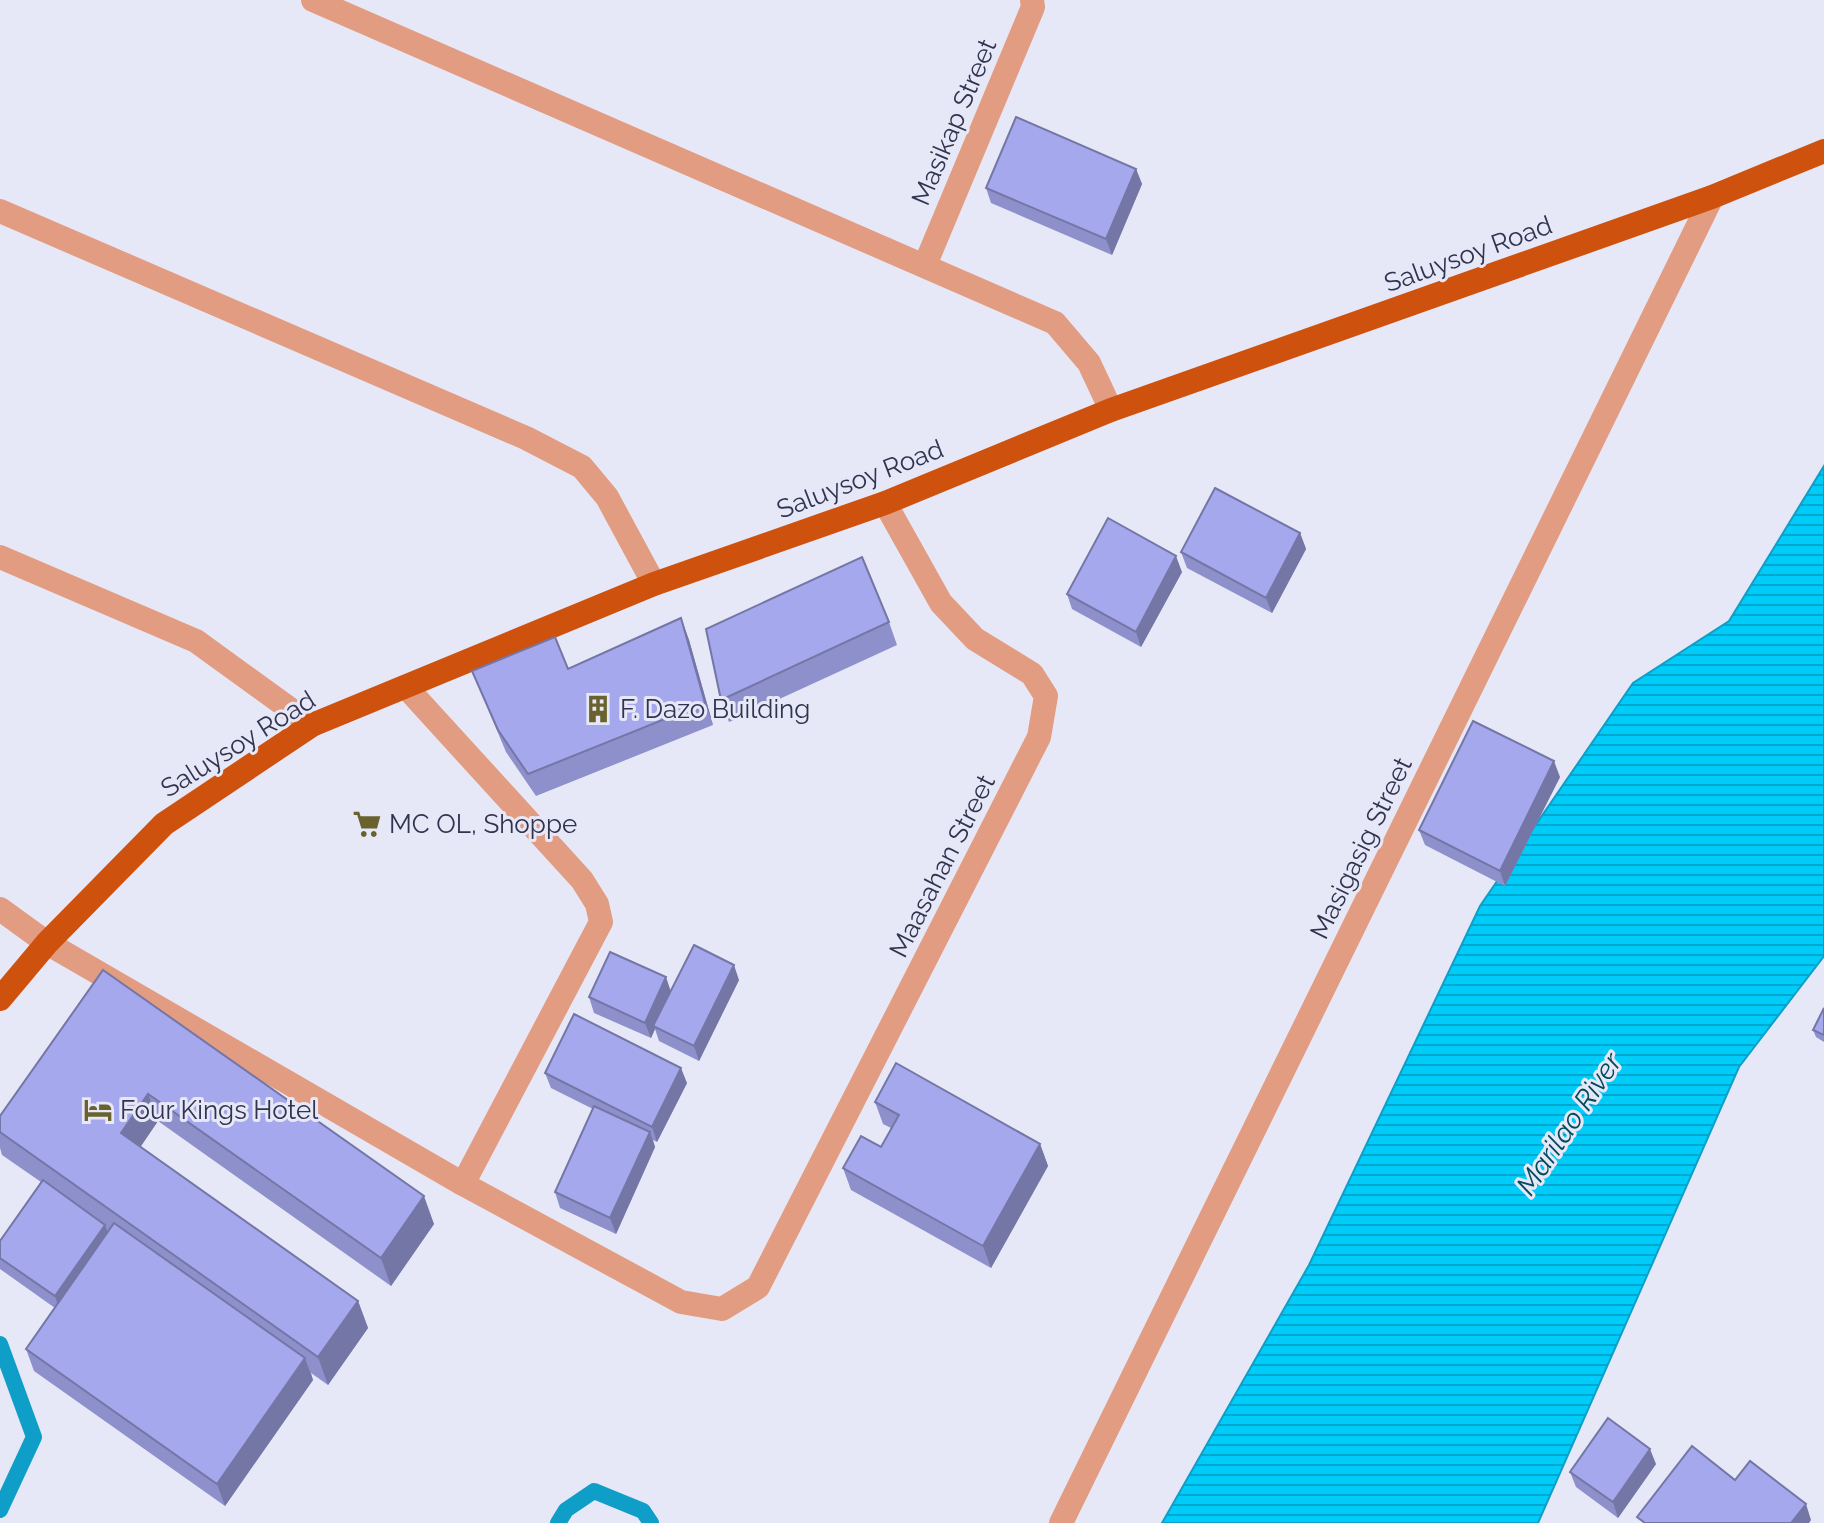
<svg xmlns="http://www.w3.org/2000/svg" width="1824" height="1523" font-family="Raleway,sans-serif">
	<defs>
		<pattern id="water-rules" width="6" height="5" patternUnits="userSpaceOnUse" patternTransform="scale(2)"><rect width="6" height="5" fill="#00ccfa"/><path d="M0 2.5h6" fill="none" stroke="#03a6cd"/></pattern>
	</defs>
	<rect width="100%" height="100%" fill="#e7e8f7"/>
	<polygon fill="url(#water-rules)" stroke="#0f9ec7" stroke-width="2" points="1824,466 1824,956 1739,1067 1538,1523 1162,1523 1309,1265 1480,906 1633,683 1729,621"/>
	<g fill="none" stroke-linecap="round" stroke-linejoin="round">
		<g stroke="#0f9ec7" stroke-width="16">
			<polyline points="0,1344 34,1437 0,1510"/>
			<polyline points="558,1523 566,1510 594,1491 643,1511 651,1523"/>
		</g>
		<g stroke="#e29c81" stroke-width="24">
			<polyline points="313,0 1055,323 1089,363 1111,410"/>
			<polyline points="0,211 526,438 582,467 607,497 654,584"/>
			<polyline points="925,265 1033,7 1032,0"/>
			<polyline points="0,557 196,641 312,725"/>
			<polyline points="406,687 582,880 597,904 601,922 463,1184"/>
			<polyline points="0,909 47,943 463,1184 681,1302 722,1309 758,1287 1039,737 1046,696 1032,674 975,639 941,603 885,503"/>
			<polyline points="1061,1523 1712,197"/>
		</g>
		<polyline stroke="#cf510e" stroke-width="24" points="0,999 47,943 164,824 312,725 654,584 885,503 1111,410 1712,197 1824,151"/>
	</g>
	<g fill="#8e90cc">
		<polygon points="1136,169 1142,184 1112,255 991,203 986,188"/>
		<polygon points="1300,533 1306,549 1272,613 1187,568 1181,552"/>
		<polygon points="1182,572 1141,647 1072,609 1067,594"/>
		<polygon points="681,618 689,640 713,725 536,796 506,752 472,671 568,669"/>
		<polygon points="889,622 897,645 729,722 721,700"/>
		<polygon points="1560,777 1505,886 1425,845 1419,830"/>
		<polygon points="103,970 434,1224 391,1286 158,1121 140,1147 358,1301 368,1328 328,1385 311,1373 313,1380 225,1506 34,1371 26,1349 55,1308 0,1269 0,1241 41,1182 2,1155 0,1148 0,1116"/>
		<polygon points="739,980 699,1061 659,1041 655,1029 651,1038 594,1013 589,997 671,991"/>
		<polygon points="1824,1008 1824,1042 1816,1037 1813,1030"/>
		<polygon points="545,1073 687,1083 657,1142 653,1140 655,1147 616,1234 560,1208 555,1192 593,1109 551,1088"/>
		<polygon points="875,1102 1040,1144 1048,1166 991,1268 851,1190 843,1168 881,1147 891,1128 883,1124"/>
		<polygon points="1656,1464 1618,1518 1576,1487 1570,1472"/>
	</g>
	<g fill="#7476a6">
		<polygon points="1136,169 1142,184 1112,255 1106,239"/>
		<polygon points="1300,533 1306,549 1272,613 1266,598"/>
		<polygon points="1176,556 1182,572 1141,647 1136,632"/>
		<polygon points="681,618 689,640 713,725 705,703"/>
		<polygon points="1554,761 1560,777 1505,886 1500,871"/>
		<polygon points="734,965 739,980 699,1061 694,1046"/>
		<polygon points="666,977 671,992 653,1026 655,1029 651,1038 645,1023"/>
		<polygon points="681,1068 687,1083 657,1142 652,1127"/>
		<polygon points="148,1094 158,1121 131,1161 121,1133"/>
		<polygon points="650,1132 655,1147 616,1234 610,1218"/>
		<polygon points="1040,1144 1048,1166 991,1268 983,1246"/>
		<polygon points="424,1196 434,1224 391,1286 381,1258"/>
		<polygon points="105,1225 111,1240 60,1312 55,1296"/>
		<polygon points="358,1301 368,1328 328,1385 318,1357"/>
		<polygon points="305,1358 313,1380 225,1506 217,1484"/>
		<polygon points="1650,1449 1656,1464 1618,1518 1613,1502"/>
		<polygon points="1806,1504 1811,1520 1809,1523 1791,1523"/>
	</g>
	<g fill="#a5a8ed" stroke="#7476a6" stroke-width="2">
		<polygon points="1016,117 1136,169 1106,239 986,188"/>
		<polygon points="1215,488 1300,533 1266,598 1181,552"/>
		<polygon points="1108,518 1176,556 1136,632 1067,594"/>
		<polygon points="862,557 889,622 721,700 706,629"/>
		<polygon points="681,618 705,703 528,774 498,730 472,671 555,637 568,669"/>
		<polygon points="1473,721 1554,761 1500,871 1419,830"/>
		<polygon points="694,945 734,965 694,1046 653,1026"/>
		<polygon points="610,952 666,977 645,1023 589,997"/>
		<polygon points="103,970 424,1196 381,1258 148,1094 121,1133 358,1301 318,1357 0,1132 0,1116"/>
		<polygon points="1824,1008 1824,1035 1813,1030"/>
		<polygon points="574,1014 681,1068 652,1127 545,1073"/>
		<polygon points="896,1063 1040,1144 983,1246 843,1168 861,1136 881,1147 899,1115 875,1102"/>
		<polygon points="594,1106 650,1132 610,1218 555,1192"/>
		<polygon points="43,1180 105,1225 55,1296 0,1258 0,1241"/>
		<polygon points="114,1223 305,1358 217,1484 26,1349"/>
		<polygon points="1608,1418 1650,1449 1613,1502 1570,1472"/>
		<polygon points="1692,1446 1735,1480 1750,1461 1806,1504 1791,1523 1645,1523 1637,1517"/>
	</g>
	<defs>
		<symbol id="building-bare" viewBox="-9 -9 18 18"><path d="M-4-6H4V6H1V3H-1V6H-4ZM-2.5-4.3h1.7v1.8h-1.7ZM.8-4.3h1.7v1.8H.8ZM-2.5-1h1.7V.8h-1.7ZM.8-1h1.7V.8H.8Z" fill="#69622f" stroke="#e7e8f7" stroke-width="2.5" paint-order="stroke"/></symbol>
		<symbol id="supermarket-bare" viewBox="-9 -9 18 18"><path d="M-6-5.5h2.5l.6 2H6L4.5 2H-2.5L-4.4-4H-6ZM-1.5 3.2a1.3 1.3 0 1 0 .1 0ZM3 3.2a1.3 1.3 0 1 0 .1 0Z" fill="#69622f" stroke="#e7e8f7" stroke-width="2.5" paint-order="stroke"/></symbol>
		<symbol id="hotel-bare" viewBox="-9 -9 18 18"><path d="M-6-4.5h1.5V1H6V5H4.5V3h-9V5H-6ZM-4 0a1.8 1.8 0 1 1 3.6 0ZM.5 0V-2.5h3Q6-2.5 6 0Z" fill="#69622f" stroke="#e7e8f7" stroke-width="2.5" paint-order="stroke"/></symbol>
	</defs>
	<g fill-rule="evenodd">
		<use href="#building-bare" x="578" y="689" width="40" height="40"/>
		<use href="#supermarket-bare" x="347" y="804" width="40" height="40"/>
		<use href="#hotel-bare" x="78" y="1090" width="40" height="40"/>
	</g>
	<g text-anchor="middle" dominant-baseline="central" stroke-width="6" stroke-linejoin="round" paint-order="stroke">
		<g font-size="26" fill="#32334f" stroke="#e7e8f7">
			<text transform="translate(954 122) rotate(-67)">Masikap Street</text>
			<text transform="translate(1468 254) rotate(-20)">Saluysoy Road</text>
			<text transform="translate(860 479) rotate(-21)">Saluysoy Road</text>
			<text transform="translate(238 744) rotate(-32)">Saluysoy Road</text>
			<text transform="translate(1361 848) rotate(-64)">Masigasig Street</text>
			<text transform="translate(942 866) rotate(-63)">Maasahan Street</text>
		</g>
		<g font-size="26" fill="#32334f" stroke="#e7e8f7" text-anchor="start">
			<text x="620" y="709">F. Dazo Building</text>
			<text x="389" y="824">MC OL, Shoppe</text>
			<text x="120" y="1110">Four Kings Hotel</text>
		</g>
		<g font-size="28" font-style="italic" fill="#024b5d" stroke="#e7e8f7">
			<text transform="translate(1569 1124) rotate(-56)">Marilao River</text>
		</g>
	</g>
</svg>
